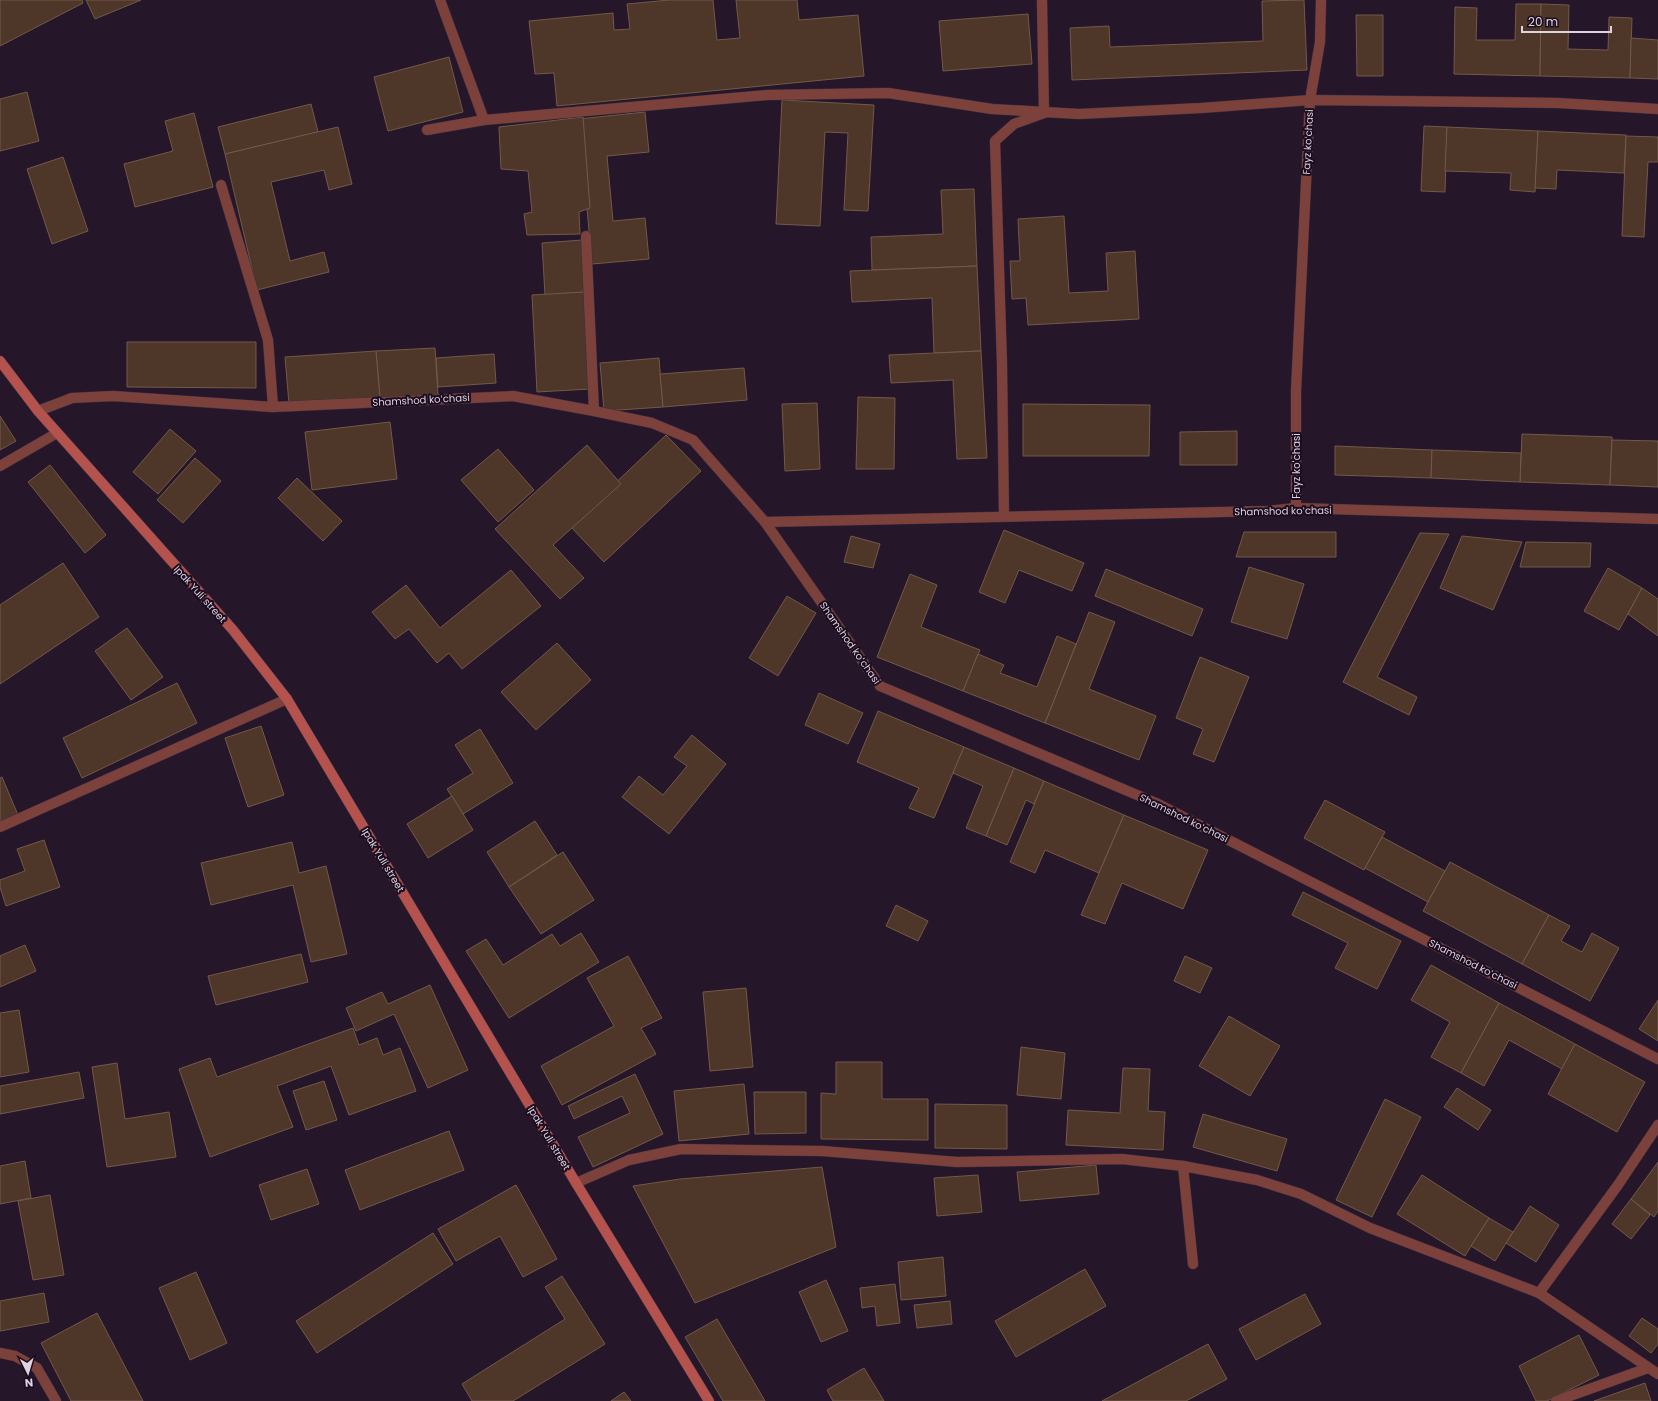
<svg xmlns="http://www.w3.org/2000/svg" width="1658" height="1401" font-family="Poppins,sans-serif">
	<rect width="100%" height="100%" fill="#251629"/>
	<g fill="#4e3628" stroke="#73594a">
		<polygon points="0,0 82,0 83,3 0,46"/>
		<polygon points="86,0 141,0 95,19"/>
		<polygon points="669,0 713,0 717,40 740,38 736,0 797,0 799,20 858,15 864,76 557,106 554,73 535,74 529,21 613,13 614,30 630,29 627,4"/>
		<polygon points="1304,0 1307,70 1072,80 1070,28 1109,26 1110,47 1263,41 1262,1"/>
		<polygon points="1516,4 1541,4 1540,76 1454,74 1455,7 1477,8 1476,40 1515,40"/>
		<polygon points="1541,4 1569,5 1568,49 1608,50 1609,17 1632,18 1630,78 1540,76"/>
		<polygon points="1028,14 1032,64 943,71 939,21"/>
		<polygon points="1356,15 1383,15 1383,76 1357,76"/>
		<polygon points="1631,38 1658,40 1658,79 1630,78"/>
		<polygon points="449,57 463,112 388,131 374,77"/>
		<polygon points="27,92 39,141 0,151 0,99"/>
		<polygon points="782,100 874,105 868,211 844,210 848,133 825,132 820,226 776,224"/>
		<polygon points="311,104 318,132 225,154 218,127"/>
		<polygon points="645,112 649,152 607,156 613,221 645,218 649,259 592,264 579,119"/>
		<polygon points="194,113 213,187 135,207 124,164 173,151 165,121"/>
		<polygon points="583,117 590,208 579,212 580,234 527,235 524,214 532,212 528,171 501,169 499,127"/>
		<polygon points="1424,126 1447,127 1445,192 1421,191"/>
		<polygon points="338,127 352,184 329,190 324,170 271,182 290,261 324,252 329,272 257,290 225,154"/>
		<polygon points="1447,127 1538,131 1535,192 1510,190 1511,173 1445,171"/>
		<polygon points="1538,131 1626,135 1624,173 1557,170 1556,189 1535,188"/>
		<polygon points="1626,136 1658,137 1658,162 1648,162 1644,237 1622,236"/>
		<polygon points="63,157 88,231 52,244 27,169"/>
		<polygon points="974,189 977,266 872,270 871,237 943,234 941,190"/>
		<polygon points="1064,216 1069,293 1108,291 1106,253 1135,251 1139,319 1028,325 1026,298 1012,299 1010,261 1020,261 1018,219"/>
		<polygon points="582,240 585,292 545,295 542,243"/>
		<polygon points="977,266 981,351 934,353 932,298 852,302 850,271"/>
		<polygon points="585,292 590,389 537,392 532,295"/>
		<polygon points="127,342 256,342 256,388 127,387"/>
		<polygon points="435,348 438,395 380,398 376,351"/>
		<polygon points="376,351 380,398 289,404 285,357"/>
		<polygon points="981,351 987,458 957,459 953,380 891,383 889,355"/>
		<polygon points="494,354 496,383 438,387 436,358"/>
		<polygon points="659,358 663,407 604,411 600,363"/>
		<polygon points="744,368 747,400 663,407 660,374"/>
		<polygon points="858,397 895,398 894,469 856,469"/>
		<polygon points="817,403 820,469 785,471 782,404"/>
		<polygon points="1023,404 1150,405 1149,456 1023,456"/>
		<polygon points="0,416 16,441 0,450"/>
		<polygon points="390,422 397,479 312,490 305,432"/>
		<polygon points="170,429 196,451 158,494 133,472"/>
		<polygon points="1237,431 1237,465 1180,465 1180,432"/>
		<polygon points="1522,434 1612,437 1610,485 1520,482"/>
		<polygon points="666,435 701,471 604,562 570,526"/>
		<polygon points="1612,440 1658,441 1658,487 1610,485"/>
		<polygon points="587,445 621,484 553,545 584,578 560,599 495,529"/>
		<polygon points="1335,446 1432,450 1431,478 1335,475"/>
		<polygon points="498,449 534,490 498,522 461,480"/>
		<polygon points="1432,450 1521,453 1520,482 1431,478"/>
		<polygon points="195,458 221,481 183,523 157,500"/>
		<polygon points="50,465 106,535 85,553 28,482"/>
		<polygon points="297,478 342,521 323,541 278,498"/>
		<polygon points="1004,530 1084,563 1072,591 1019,570 1005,603 979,592"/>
		<polygon points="1244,532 1336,532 1336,557 1236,557"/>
		<polygon points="1420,533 1449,534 1377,677 1417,697 1409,715 1343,682"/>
		<polygon points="851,536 880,544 873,568 844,562"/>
		<polygon points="1462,536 1522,542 1493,610 1440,588"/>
		<polygon points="1526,542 1591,543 1590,567 1520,567"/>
		<polygon points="63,563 99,617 0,684 0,605"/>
		<polygon points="1249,567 1304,584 1287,639 1231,622"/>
		<polygon points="1608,568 1642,588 1619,630 1584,611"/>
		<polygon points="1106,569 1203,609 1192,636 1095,596"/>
		<polygon points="511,570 541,606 462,669 449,653 437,663 409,629 395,639 372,612 406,585 440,628"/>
		<polygon points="910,574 937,585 921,627 980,650 963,691 877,657"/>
		<polygon points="1642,588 1658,599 1658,636 1628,614"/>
		<polygon points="787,596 816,613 778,676 749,658"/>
		<polygon points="1089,612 1115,622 1089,689 1156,716 1139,760 1045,723"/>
		<polygon points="127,628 163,677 131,700 95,651"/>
		<polygon points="1057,636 1076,644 1045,723 963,691 978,654 1004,665 1000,673 1037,687"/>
		<polygon points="557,643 591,680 536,730 501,692"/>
		<polygon points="1200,657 1249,677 1214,762 1193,754 1203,729 1176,718"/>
		<polygon points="177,683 197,723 82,778 63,738"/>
		<polygon points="819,693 863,713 848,744 805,725"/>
		<polygon points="878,711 964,747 934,818 909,808 919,788 857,762"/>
		<polygon points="261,726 284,795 248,807 225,738"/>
		<polygon points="480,729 513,783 463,814 447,789 473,773 455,745"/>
		<polygon points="692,735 726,764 669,834 622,797 639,776 663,795 687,766 674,757"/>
		<polygon points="964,747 1014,768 986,836 966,828 983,786 953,773"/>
		<polygon points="1014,768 1044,781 1034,804 1026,800 1007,845 986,836"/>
		<polygon points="2,777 18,815 0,823 0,778"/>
		<polygon points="1044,781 1124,815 1099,873 1045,850 1035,873 1010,862"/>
		<polygon points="452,796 473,830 428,858 407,824"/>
		<polygon points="1325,800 1385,832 1364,870 1304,838"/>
		<polygon points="1124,815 1208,850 1183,909 1122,883 1105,924 1081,915"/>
		<polygon points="535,821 557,855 509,887 487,852"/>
		<polygon points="1382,837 1445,871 1428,902 1365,868"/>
		<polygon points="44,840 60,887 6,906 0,887 0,880 25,871 17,849"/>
		<polygon points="292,842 299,873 326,866 347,954 311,962 293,885 211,905 201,863"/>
		<polygon points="563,852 594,900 541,934 509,887"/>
		<polygon points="1450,862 1549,915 1522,964 1423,911"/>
		<polygon points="1303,892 1401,941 1377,989 1335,968 1348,943 1292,915"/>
		<polygon points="896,905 928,921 918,941 886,926"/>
		<polygon points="1549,915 1570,926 1561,941 1582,952 1592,933 1619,948 1590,1001 1522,964"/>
		<polygon points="581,933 599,962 509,1018 466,951 486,939 503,965 552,934 560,946"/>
		<polygon points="25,945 36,971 0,987 0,956"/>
		<polygon points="301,954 308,982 216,1005 208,976"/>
		<polygon points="628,956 662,1018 641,1028 656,1054 562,1105 541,1066 614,1026 587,978"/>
		<polygon points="1185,956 1212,968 1200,993 1174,981"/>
		<polygon points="1431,965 1499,1003 1461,1073 1431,1057 1450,1022 1411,1000"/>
		<polygon points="430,985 468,1070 428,1088 394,1014 356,1031 346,1008 382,992 388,1004"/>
		<polygon points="746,988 753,1067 710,1071 703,992"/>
		<polygon points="1658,1000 1658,1041 1639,1029"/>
		<polygon points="1499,1003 1575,1044 1562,1069 1509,1040 1484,1086 1461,1073"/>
		<polygon points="19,1010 29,1072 0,1077 0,1013"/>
		<polygon points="1229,1016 1280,1046 1250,1096 1199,1066"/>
		<polygon points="353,1028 359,1045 377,1038 383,1055 400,1048 416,1091 349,1115 331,1066 277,1086 293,1127 210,1157 179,1069 210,1058 217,1077"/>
		<polygon points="1575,1044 1645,1082 1617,1132 1548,1094"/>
		<polygon points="1021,1047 1065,1053 1061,1099 1017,1095"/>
		<polygon points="836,1062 882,1062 882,1099 928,1099 928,1140 821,1139 821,1093 836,1094"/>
		<polygon points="117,1063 125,1119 169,1112 176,1157 107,1167 92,1067"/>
		<polygon points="1123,1068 1150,1069 1148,1111 1165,1112 1163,1150 1066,1145 1068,1110 1120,1113"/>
		<polygon points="79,1072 84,1098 0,1114 0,1086"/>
		<polygon points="635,1074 663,1134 593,1167 578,1137 630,1113 622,1096 574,1119 568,1106"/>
		<polygon points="324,1081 337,1120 306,1130 293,1091"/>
		<polygon points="744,1084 749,1134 679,1141 674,1091"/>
		<polygon points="1457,1088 1491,1110 1478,1130 1444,1107"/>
		<polygon points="754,1092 806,1092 806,1133 755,1134"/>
		<polygon points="1385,1099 1421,1117 1372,1217 1336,1200"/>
		<polygon points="935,1104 1007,1105 1007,1149 935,1148"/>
		<polygon points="1203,1114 1287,1139 1277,1171 1193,1147"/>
		<polygon points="449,1131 464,1170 360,1210 345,1170"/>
		<polygon points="25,1161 31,1198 0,1204 0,1166"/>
		<polygon points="1658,1162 1658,1211 1654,1217 1631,1199"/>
		<polygon points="1096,1165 1099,1194 1020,1201 1017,1172"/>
		<polygon points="822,1167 836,1247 695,1303 633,1186 680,1179"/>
		<polygon points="307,1169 319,1204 271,1220 259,1185"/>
		<polygon points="978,1175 982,1212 937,1216 934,1178"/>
		<polygon points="1422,1175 1489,1218 1465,1256 1397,1214"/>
		<polygon points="516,1185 557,1259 523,1277 500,1236 456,1261 438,1229"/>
		<polygon points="50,1195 64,1275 33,1280 18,1201"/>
		<polygon points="1631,1199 1650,1215 1631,1239 1612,1224"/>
		<polygon points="1530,1206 1559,1225 1536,1262 1506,1243"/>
		<polygon points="1489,1218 1513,1232 1495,1261 1471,1246"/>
		<polygon points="433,1233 453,1264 317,1353 296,1321"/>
		<polygon points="943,1257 946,1296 901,1300 898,1262"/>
		<polygon points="1085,1269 1106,1306 1016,1357 995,1321"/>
		<polygon points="196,1272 227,1343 190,1360 159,1288"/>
		<polygon points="562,1276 605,1344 513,1401 472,1401 462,1384 565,1319 545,1287"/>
		<polygon points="826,1280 848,1331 821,1342 799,1292"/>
		<polygon points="895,1284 900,1323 877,1326 875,1306 862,1308 860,1288"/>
		<polygon points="44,1293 49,1322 0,1331 0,1301"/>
		<polygon points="1305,1294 1321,1324 1256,1360 1239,1329"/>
		<polygon points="950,1301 952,1324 917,1328 914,1305"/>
		<polygon points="97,1313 143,1401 71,1401 41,1343"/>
		<polygon points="1642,1318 1658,1329 1658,1344 1651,1353 1629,1336"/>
		<polygon points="717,1319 765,1401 723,1401 685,1337"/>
		<polygon points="1579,1335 1599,1375 1547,1401 1536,1401 1519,1366"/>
		<polygon points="1208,1344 1227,1379 1186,1401 1102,1401"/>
		<polygon points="864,1368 884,1401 833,1401 827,1390"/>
		<polygon points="1645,1383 1651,1401 1594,1401"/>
		<polygon points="624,1392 631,1401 611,1401"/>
	</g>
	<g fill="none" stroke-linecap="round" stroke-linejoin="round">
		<defs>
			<g id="service">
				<polyline points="440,0 484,120"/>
				<polyline points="221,185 268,340 273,407"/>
				<polyline points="586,236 594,411"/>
				<polyline points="0,466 57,433"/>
				<polyline points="1183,1166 1193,1264"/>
			</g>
			<g id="minor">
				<polyline points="427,130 484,120 767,95 888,93 992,109 1079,114 1201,108 1310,100 1320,42 1321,0"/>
				<polyline points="38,411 72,398 113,396 273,407 513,396 594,411 652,423 693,440 765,522 1268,511 1296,508 1658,519"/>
				<polyline points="1296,508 1296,391 1310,100 1558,103 1658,109"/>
				<polyline points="1004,516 1002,364 995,141 1014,124 1044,113 1042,0"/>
				<polyline points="765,522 880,686 1156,803 1658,1059"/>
				<polyline points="0,827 287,699"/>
				<polyline points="576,1183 629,1160 681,1149 822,1151 957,1162 1122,1159 1183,1166 1257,1180 1301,1194 1370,1228 1539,1293 1658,1374"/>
				<polyline points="1539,1293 1618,1185 1658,1125"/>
				<polyline points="0,1353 15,1356 37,1368 56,1401"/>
				<polyline points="1556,1401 1648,1368"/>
			</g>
			<polyline id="secondary" points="0,361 38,411 233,630 287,699 576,1183 709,1401"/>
		</defs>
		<use href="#service" stroke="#3f3043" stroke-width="11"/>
		<use href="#minor" stroke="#3f3043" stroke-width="11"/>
		<use href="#secondary" stroke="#3f3043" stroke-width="11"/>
		<use href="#service" stroke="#7d413c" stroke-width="10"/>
		<use href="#minor" stroke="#7d413c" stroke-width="10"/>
		<use href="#secondary" stroke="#b4534d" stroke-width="10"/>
	</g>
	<g text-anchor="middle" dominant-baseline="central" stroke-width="4" stroke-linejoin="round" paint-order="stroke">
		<g font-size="10" fill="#ded3e0" stroke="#1b0d1f">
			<text transform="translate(1308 142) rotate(-87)">Fayz koʻchasi</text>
			<text transform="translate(421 400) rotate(-3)">Shamshod koʻchasi</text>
			<text transform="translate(1296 466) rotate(-90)">Fayz koʻchasi</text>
			<text transform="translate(1283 511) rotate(-1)">Shamshod koʻchasi</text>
			<text transform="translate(200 594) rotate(48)">Ipak Yuli street</text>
			<text transform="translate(850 643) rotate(55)">Shamshod koʻchasi</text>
			<text transform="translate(1184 818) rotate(26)">Shamshod koʻchasi</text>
			<text transform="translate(383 860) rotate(59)">Ipak Yuli street</text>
			<text transform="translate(1473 964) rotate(27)">Shamshod koʻchasi</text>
			<text transform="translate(549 1138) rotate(59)">Ipak Yuli street</text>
		</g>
	</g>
	<g transform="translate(28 1373) rotate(175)" stroke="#1b0d1f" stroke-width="3" paint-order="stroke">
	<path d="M0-3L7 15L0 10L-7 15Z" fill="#ded3e0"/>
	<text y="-6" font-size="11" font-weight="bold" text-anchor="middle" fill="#ded3e0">N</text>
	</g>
	<path d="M1522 26v6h89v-6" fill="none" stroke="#ded3e0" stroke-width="2"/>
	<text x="1528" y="26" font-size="12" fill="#ded3e0" stroke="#1b0d1f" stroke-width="3" paint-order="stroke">20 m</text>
</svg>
